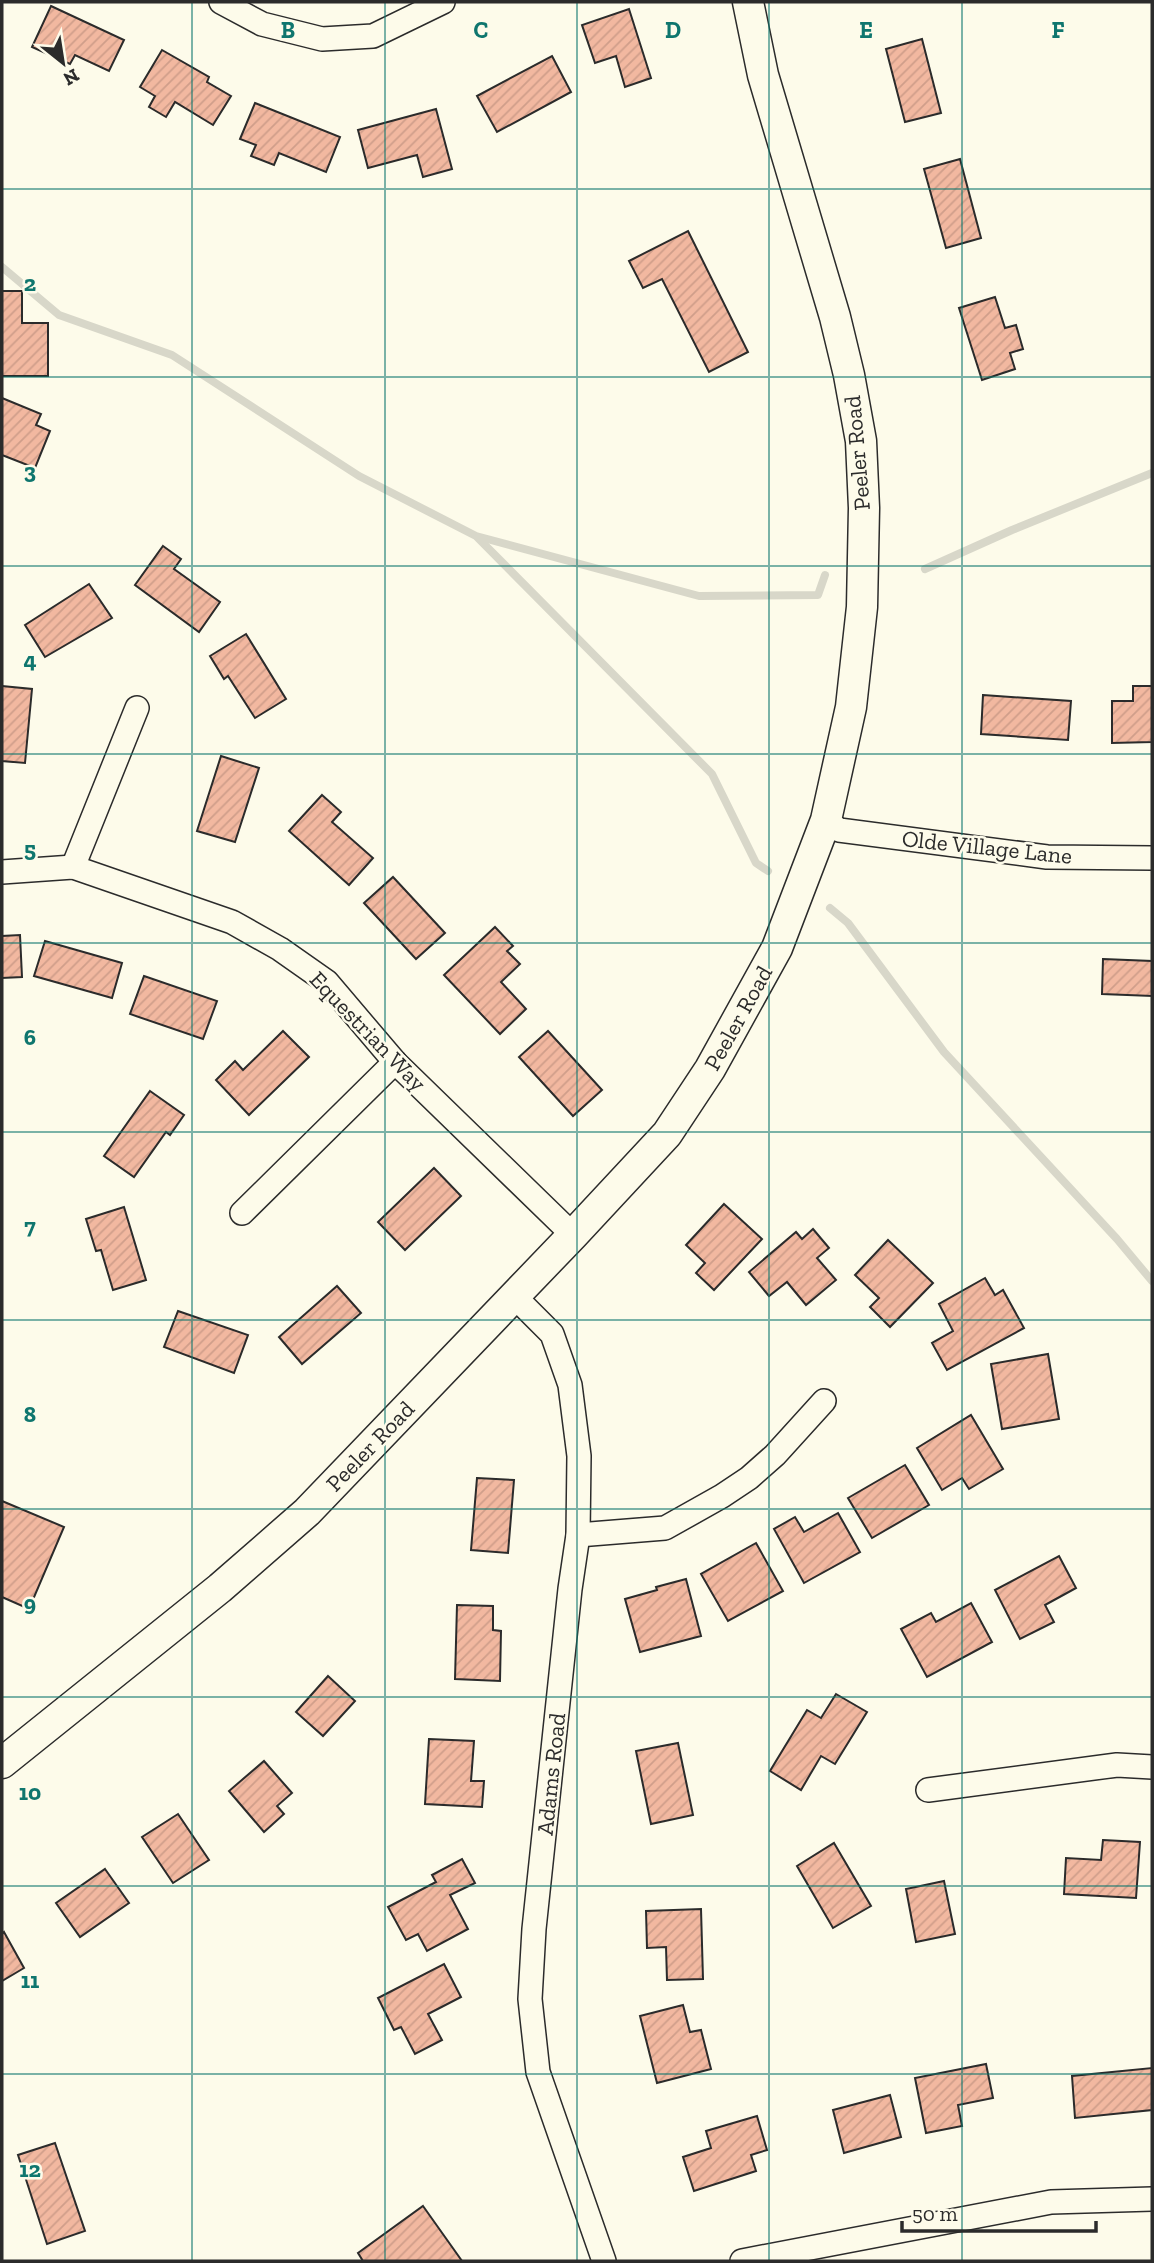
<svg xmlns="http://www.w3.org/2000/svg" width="1154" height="2263" font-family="'Zilla Slab',serif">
	<defs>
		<pattern id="building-hatch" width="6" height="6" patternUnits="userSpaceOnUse" patternTransform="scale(1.75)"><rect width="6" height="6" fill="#f2b8a0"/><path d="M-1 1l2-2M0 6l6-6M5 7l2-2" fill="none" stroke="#d09e8a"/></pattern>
	</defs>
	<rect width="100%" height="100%" fill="#fdfbea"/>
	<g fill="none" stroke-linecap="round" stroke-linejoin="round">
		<g stroke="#d8d7c9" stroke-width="8">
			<polyline points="2,267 59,315 172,355 359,476 476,536 699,596 818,595 825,575"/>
			<polyline points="478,538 712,774 756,863 768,871"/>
			<polyline points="925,569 1012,530 1152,473"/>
			<polyline points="830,908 848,923 944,1052 1117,1239 1152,1281"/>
		</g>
	</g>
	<g fill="url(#building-hatch)" stroke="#2b2b2b" stroke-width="2">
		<polygon points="51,6 124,40 109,71 75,55 70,64 32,47"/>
		<polygon points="629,9 651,78 625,87 616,56 595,63 582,25"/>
		<polygon points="922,39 941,113 905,122 886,49"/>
		<polygon points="162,50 209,77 207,82 231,96 213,125 175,102 166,117 149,107 155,96 140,87"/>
		<polygon points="552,56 571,92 497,132 477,96"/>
		<polygon points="255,103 340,137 326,172 279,153 274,165 251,156 256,145 240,139"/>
		<polygon points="436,109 452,169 423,177 417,155 368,168 358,130"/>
		<polygon points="960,159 981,238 946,248 924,169"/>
		<polygon points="688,231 748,352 709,372 662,279 643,288 629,261"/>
		<polygon points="2,291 22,291 22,323 48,323 48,376 2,376"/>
		<polygon points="995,297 1005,328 1016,325 1023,349 1010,353 1015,369 982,380 959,308"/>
		<polygon points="2,398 41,414 36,425 50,431 35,468 2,455"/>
		<polygon points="163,546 181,559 174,569 220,602 199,632 135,585"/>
		<polygon points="89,584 112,618 45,657 25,625"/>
		<polygon points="246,634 286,699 255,718 228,676 224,679 210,656"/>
		<polygon points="2,686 32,689 25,763 2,761"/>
		<polygon points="1133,686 1152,686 1152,742 1112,743 1112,701 1133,701"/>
		<polygon points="983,695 1071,701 1068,740 981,734"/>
		<polygon points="221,756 259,768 235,842 197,831"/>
		<polygon points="322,795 341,812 332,822 373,858 349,885 289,831"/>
		<polygon points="393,877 445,933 416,959 364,903"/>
		<polygon points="495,927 513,946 507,951 520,964 501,982 526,1009 500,1034 444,975"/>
		<polygon points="20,935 22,977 2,978 2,936"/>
		<polygon points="45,941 122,963 112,998 34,976"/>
		<polygon points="1103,959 1152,961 1152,996 1102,994"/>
		<polygon points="144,976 217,1001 203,1039 130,1014"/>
		<polygon points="283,1031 309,1057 249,1115 216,1080 235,1061 243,1070"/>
		<polygon points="548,1031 602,1090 573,1116 519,1057"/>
		<polygon points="150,1091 184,1115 170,1135 166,1132 134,1177 104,1156"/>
		<polygon points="434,1168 461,1196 405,1250 378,1222"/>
		<polygon points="724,1204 762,1239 714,1290 696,1273 705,1263 686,1245"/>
		<polygon points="124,1207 146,1280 113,1290 101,1250 96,1251 86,1219"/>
		<polygon points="813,1229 829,1248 817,1258 836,1280 806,1305 787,1282 769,1296 749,1272 796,1232 802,1239"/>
		<polygon points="888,1240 933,1283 890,1327 870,1307 879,1298 855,1275"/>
		<polygon points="985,1278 995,1295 1003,1290 1024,1328 947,1370 932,1343 953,1331 939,1304"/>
		<polygon points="337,1286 361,1313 302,1364 279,1337"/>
		<polygon points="178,1311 248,1335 234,1373 164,1347"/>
		<polygon points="1048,1354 1059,1419 1002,1429 991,1364"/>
		<polygon points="971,1415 1003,1469 969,1489 962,1478 942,1490 917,1448"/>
		<polygon points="905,1465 929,1505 872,1538 848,1498"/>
		<polygon points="477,1478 514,1480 508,1553 471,1550"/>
		<polygon points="2,1501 64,1527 29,1609 2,1597"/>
		<polygon points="838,1513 860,1552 804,1583 774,1529 795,1517 804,1532"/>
		<polygon points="756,1543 783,1591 728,1621 701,1574"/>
		<polygon points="1059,1556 1076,1588 1045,1605 1054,1622 1020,1639 995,1590"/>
		<polygon points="686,1579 701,1636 640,1652 625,1599 657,1590 656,1587"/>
		<polygon points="971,1603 992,1642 927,1677 901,1629 931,1613 936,1622"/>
		<polygon points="457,1605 493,1606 493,1630 501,1631 500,1681 455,1679"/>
		<polygon points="328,1676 355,1701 323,1736 296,1712"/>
		<polygon points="836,1694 867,1712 835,1764 821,1756 801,1790 770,1771 807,1710 821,1718"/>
		<polygon points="429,1739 474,1741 471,1781 484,1781 482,1807 425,1804"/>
		<polygon points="678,1743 693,1815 651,1824 636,1751"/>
		<polygon points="264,1761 292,1793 277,1806 284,1814 264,1832 229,1791"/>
		<polygon points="178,1814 209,1860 173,1883 142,1837"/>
		<polygon points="1103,1840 1140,1842 1136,1898 1064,1894 1066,1858 1101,1860"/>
		<polygon points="834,1843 871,1906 833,1928 797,1866"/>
		<polygon points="462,1859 475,1883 450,1895 468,1929 427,1951 418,1934 406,1940 388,1907 436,1882 432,1875"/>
		<polygon points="105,1869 129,1903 80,1937 56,1903"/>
		<polygon points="944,1881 955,1934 916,1942 906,1889"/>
		<polygon points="701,1909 703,1979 667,1980 666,1947 647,1948 646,1911"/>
		<polygon points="4,1932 24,1968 2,1981 2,1934"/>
		<polygon points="444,1964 461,1997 428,2014 442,2040 415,2054 401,2027 394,2030 378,1998"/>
		<polygon points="683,2005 690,2032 701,2030 711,2069 657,2083 640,2016"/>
		<polygon points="986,2064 993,2098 958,2105 962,2126 926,2133 915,2078"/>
		<polygon points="1152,2068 1152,2110 1075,2118 1072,2076"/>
		<polygon points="890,2095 901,2137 844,2153 833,2110"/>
		<polygon points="757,2116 767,2150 751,2155 756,2171 694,2191 683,2157 711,2148 706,2131"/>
		<polygon points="55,2143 85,2231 47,2244 18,2155"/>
		<polygon points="423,2206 462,2261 363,2261 358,2253"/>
	</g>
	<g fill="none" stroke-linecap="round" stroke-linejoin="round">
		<defs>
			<g id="minor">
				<polyline points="221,2 262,24 322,39 373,36 443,2"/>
				<polyline points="826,820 839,830 1047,857 1152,858"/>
				<polyline points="73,867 137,708"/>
				<polyline points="2,872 73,867 232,922 280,949 327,982 395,1062 573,1235"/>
				<polyline points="242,1213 395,1062"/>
				<polyline points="514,1296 552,1334 570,1385 579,1456 578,1535 570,1589 534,1929 530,1999 538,2072 604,2261"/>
				<polyline points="578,1535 665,1528 722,1496 749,1478 775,1455 824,1401"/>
				<polyline points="928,1790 1117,1765 1152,1767"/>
				<polyline points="742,2261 1051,2202 1152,2199"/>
			</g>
			<polyline id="tertiary" points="2,1763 220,1588 307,1512 573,1235 667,1134 710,1069 777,948 826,820 851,707 862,607 864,508 861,441 849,375 835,317 763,75 748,2"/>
		</defs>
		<use href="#minor" stroke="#2b2b2b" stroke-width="26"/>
		<use href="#tertiary" stroke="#2b2b2b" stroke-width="33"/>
		<use href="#minor" stroke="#fdfbea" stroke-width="23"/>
		<use href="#tertiary" stroke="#fdfbea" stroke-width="30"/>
	</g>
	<path fill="none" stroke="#0f766e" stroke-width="2" stroke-opacity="0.55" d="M192,2V2261M385,2V2261M577,2V2261M769,2V2261M962,2V2261M2,189H1152M2,377H1152M2,566H1152M2,754H1152M2,943H1152M2,1132H1152M2,1320H1152M2,1509H1152M2,1697H1152M2,1886H1152M2,2074H1152"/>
	<g text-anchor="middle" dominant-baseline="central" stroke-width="5" stroke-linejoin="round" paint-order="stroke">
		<g font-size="23" fill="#2b2b2b" stroke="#fdfbea">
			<text transform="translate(857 453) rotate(-95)">Peeler Road</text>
			<text transform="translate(987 847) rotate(6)">Olde Village Lane</text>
			<text transform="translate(738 1018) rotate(-61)">Peeler Road</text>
			<text transform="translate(368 1031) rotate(46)">Equestrian Way</text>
			<text transform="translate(370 1446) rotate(-46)">Peeler Road</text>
			<text transform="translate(551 1774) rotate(-84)">Adams Road</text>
		</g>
	</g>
	<g font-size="23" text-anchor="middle" font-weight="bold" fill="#0f766e" stroke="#fdfbea" stroke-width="5" stroke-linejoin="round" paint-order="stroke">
		<text x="288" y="38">B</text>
		<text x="481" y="38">C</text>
		<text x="673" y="38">D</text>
		<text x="866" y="38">E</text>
		<text x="1058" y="38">F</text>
		<text x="30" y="291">2</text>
		<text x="30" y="479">3</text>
		<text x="30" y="668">4</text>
		<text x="30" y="857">5</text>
		<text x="30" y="1045">6</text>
		<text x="30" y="1234">7</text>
		<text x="30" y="1422">8</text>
		<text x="30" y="1611">9</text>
		<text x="30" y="1800">10</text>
		<text x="30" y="1988">11</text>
		<text x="30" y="2177">12</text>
	</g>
	<rect width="1154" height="2263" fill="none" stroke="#2b2b2b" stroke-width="7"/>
	<g transform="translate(63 63) rotate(150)" stroke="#fdfbea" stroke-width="5" paint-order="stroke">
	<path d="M0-5L12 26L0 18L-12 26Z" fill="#2b2b2b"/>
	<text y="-10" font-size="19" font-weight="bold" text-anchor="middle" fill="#2b2b2b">N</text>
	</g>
	<path d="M902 2221v10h194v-10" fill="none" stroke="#2b2b2b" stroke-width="3.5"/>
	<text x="912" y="2221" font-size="21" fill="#2b2b2b" stroke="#fdfbea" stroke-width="5" paint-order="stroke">50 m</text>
</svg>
